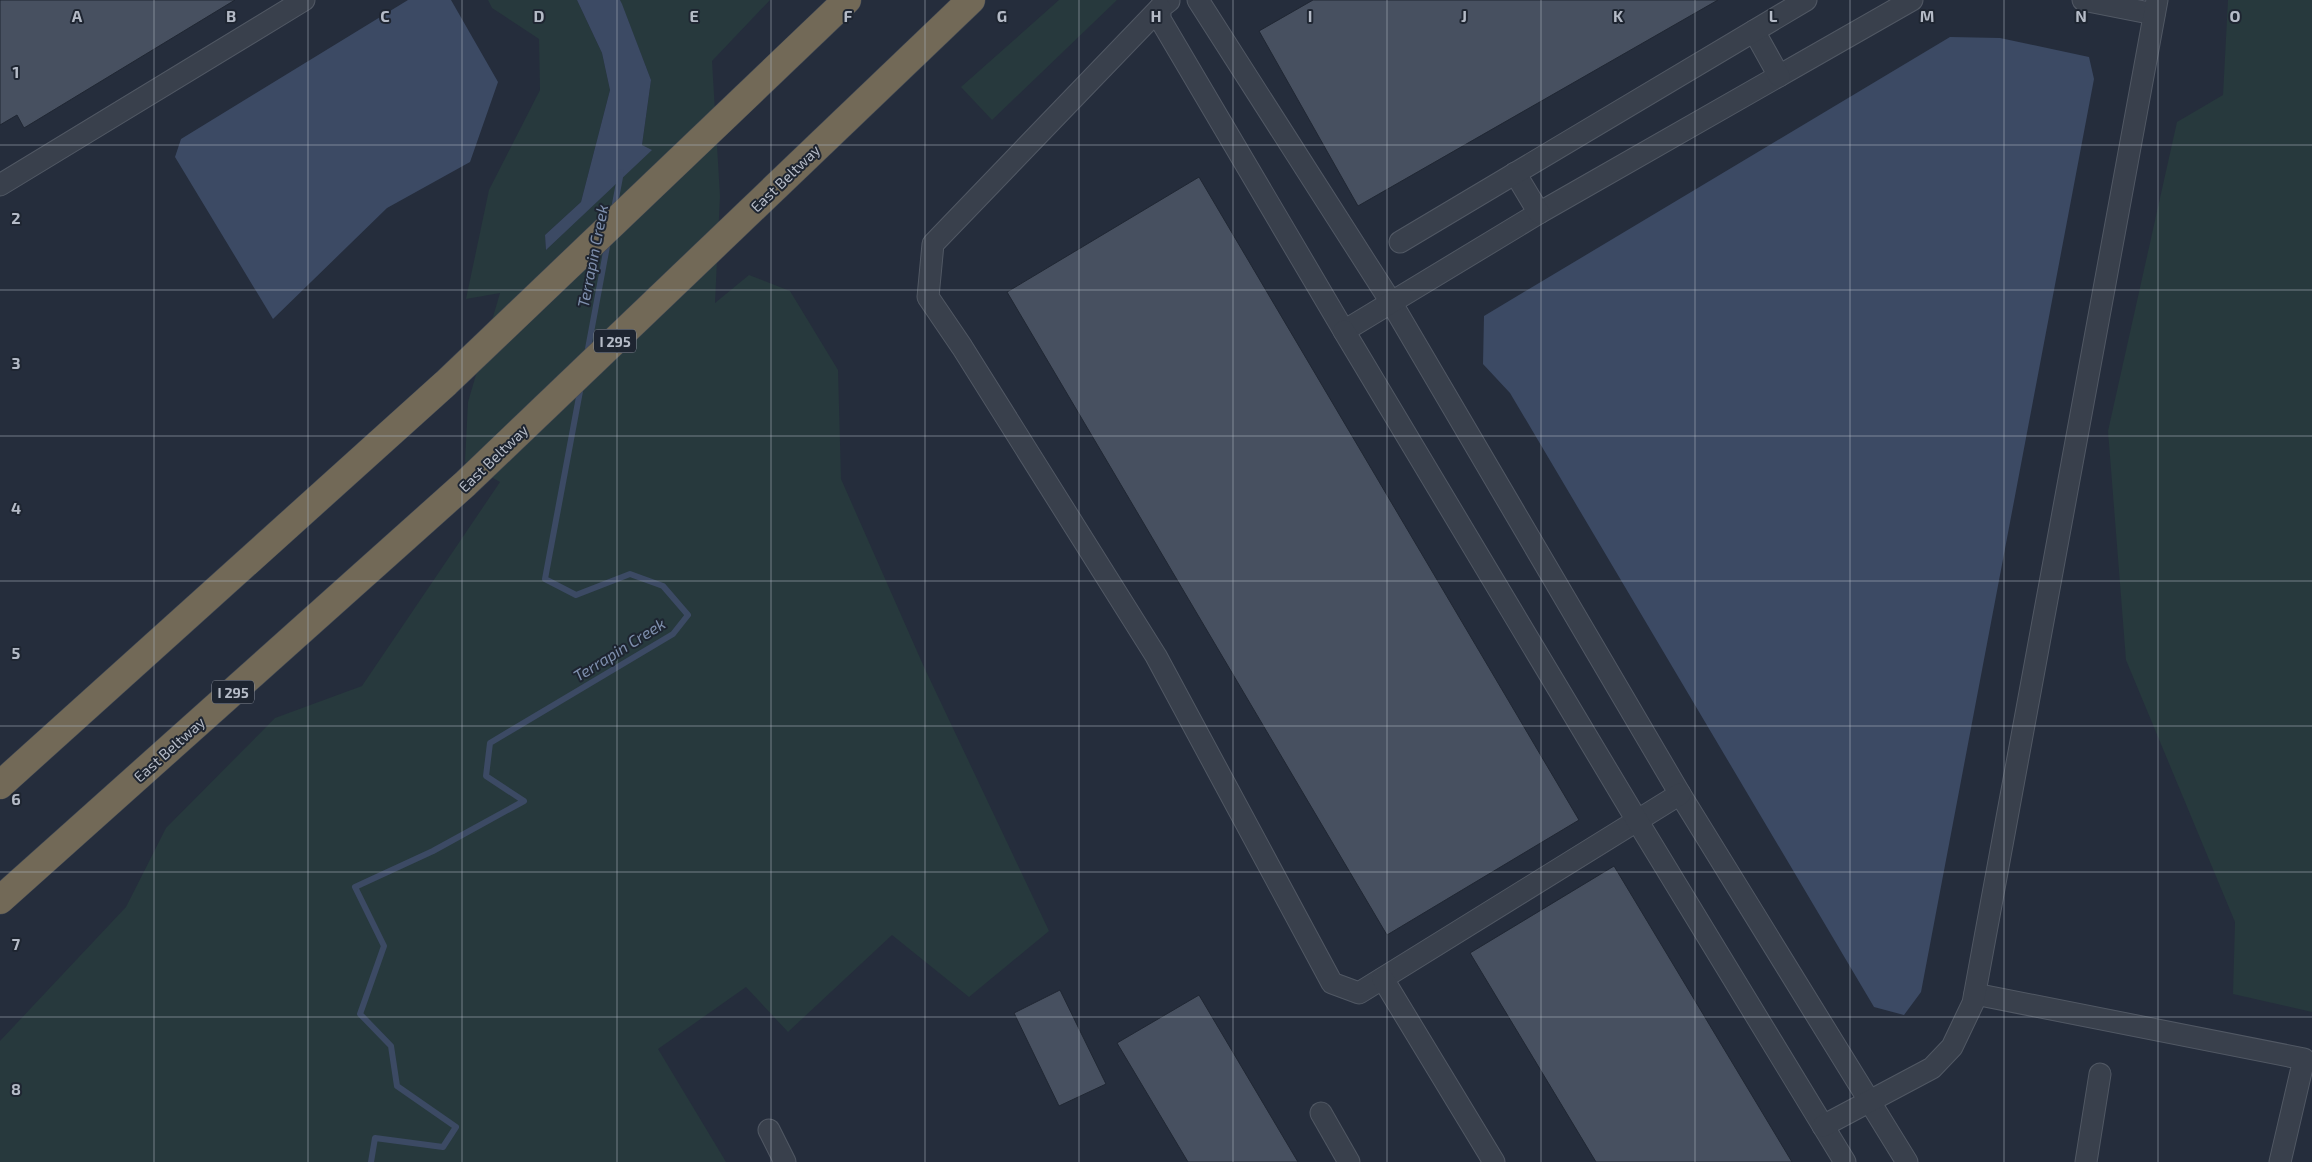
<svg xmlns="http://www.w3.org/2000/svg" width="2312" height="1162" font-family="'Exo 2',sans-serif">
	<rect width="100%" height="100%" fill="#252d3c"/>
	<g fill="#27393d">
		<polygon points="488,0 577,0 602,53 610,90 581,202 545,235 546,250 651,150 642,145 651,80 620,0 770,0 712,61 720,196 715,303 749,275 790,291 838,370 841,479 924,667 1049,931 969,997 892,935 788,1032 746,987 658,1049 726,1162 0,1162 0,1041 126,907 166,828 275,718 362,686 500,482 465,462 468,402 500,293 466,299 489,190 540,90 539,39 492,8"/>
		<polygon points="1059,0 1117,0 992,120 961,87"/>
		<polygon points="2228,0 2312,0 2312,1012 2233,994 2235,922 2126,660 2108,431 2177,122 2223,95"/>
	</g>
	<g fill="#3c4a64">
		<polygon points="408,0 451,0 498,82 470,162 387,208 273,319 175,157 181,139"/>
		<polygon points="577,0 620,0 622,4 651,80 642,145 652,150 546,250 545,235 581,202 610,90 602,53"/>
		<polygon points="1950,37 2000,38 2089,57 2094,79 1921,992 1904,1015 1874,1007 1510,393 1483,364 1484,316"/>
	</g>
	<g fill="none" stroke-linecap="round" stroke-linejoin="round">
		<g stroke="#3c4a64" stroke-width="6">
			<polyline points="614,209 621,172"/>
			<polyline points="587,354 608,241"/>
			<polyline points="371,1162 375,1138 443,1147 456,1127 397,1086 391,1046 360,1014 384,946 355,887 433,851 524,801 486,776 490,743 673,634 688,615 663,586 630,574 576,595 545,579 581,386"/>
		</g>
	</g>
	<g fill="#475060" stroke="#202733">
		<polygon points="0,0 235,0 24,128 17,115 0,125"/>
		<polygon points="1313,0 1718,0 1358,206 1259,31"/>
		<polygon points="1199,177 1579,820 1387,935 1007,292"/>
		<polygon points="1614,866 1792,1162 1596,1162 1470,953"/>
		<polygon points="1060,990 1106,1084 1059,1106 1014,1013"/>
		<polygon points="1199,995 1298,1162 1188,1162 1117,1043"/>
	</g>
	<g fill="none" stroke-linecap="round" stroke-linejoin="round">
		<defs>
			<g id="minor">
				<polyline points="1198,0 1391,302 1680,794 1907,1162"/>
				<polyline points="2083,0 2154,14"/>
				<polyline points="1169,1 1160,8 1160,19 1344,331 1539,213 1912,0"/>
				<polyline points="1160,8 933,244 928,297 962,347 1156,656 1332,983 1359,993 1680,794"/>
				<polyline points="1754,31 1779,76"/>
				<polyline points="1515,173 1539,213"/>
				<polyline points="0,185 304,0"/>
				<polyline points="1400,242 1806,0"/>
				<polyline points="1344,331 1638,822 1845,1162"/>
				<polyline points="1383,979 1494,1162"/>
				<polyline points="1975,994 2304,1059 2280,1162"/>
				<polyline points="1321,1113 1349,1162"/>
				<polyline points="1823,1126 1932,1068 1952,1047 1973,1003 2157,0"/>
				<polyline points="769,1130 785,1162"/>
				<polyline points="2086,1162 2100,1074"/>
			</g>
			<g id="highway">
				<polyline points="0,785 446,383 847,0"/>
				<polyline points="0,900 465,484 971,0"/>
			</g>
		</defs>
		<use href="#minor" stroke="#515864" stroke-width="23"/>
		<use href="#highway" stroke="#414854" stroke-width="29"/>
		<use href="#minor" stroke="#39404c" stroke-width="21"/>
		<use href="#highway" stroke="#726957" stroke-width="28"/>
	</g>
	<path fill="none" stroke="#b5bbc7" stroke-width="1" stroke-opacity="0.55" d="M154,0V1162M308,0V1162M462,0V1162M617,0V1162M771,0V1162M925,0V1162M1079,0V1162M1233,0V1162M1387,0V1162M1541,0V1162M1695,0V1162M1850,0V1162M2004,0V1162M2158,0V1162M0,145H2312M0,290H2312M0,436H2312M0,581H2312M0,726H2312M0,872H2312M0,1017H2312"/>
	<g text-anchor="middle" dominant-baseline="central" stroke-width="4" stroke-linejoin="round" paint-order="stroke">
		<g fill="#1e2531" stroke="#888e9a" stroke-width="1">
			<rect x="594" y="329.5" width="42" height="23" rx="4"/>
			<rect x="212" y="680.5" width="42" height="23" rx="4"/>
		</g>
		<g font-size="14" font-weight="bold" fill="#b5bbc7">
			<text x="615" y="341">I 295</text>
			<text x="233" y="692">I 295</text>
		</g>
		<g font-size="15" fill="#b5bbc7" stroke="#1e2531">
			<text transform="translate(785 178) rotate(-44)">East Beltway</text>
			<text transform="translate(493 458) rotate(-44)">East Beltway</text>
			<text transform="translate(169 749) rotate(-42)">East Beltway</text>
		</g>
		<g font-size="16" font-style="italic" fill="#7e8fad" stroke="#1e2531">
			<text transform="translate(592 256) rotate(-79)">Terrapin Creek</text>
			<text transform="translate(619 649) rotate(-32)">Terrapin Creek</text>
		</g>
	</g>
	<g font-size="16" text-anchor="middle" font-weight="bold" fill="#b5bbc7" stroke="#1e2531" stroke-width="4" stroke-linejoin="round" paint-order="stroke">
		<text x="77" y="22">A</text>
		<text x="231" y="22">B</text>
		<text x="385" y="22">C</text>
		<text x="539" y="22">D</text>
		<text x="694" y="22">E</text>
		<text x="848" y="22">F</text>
		<text x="1002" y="22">G</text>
		<text x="1156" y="22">H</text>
		<text x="1310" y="22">I</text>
		<text x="1464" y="22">J</text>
		<text x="1618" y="22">K</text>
		<text x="1773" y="22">L</text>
		<text x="1927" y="22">M</text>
		<text x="2081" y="22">N</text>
		<text x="2235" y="22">O</text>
		<text x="16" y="78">1</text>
		<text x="16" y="224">2</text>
		<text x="16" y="369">3</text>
		<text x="16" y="514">4</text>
		<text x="16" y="659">5</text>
		<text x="16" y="805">6</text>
		<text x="16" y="950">7</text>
		<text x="16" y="1095">8</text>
	</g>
</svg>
